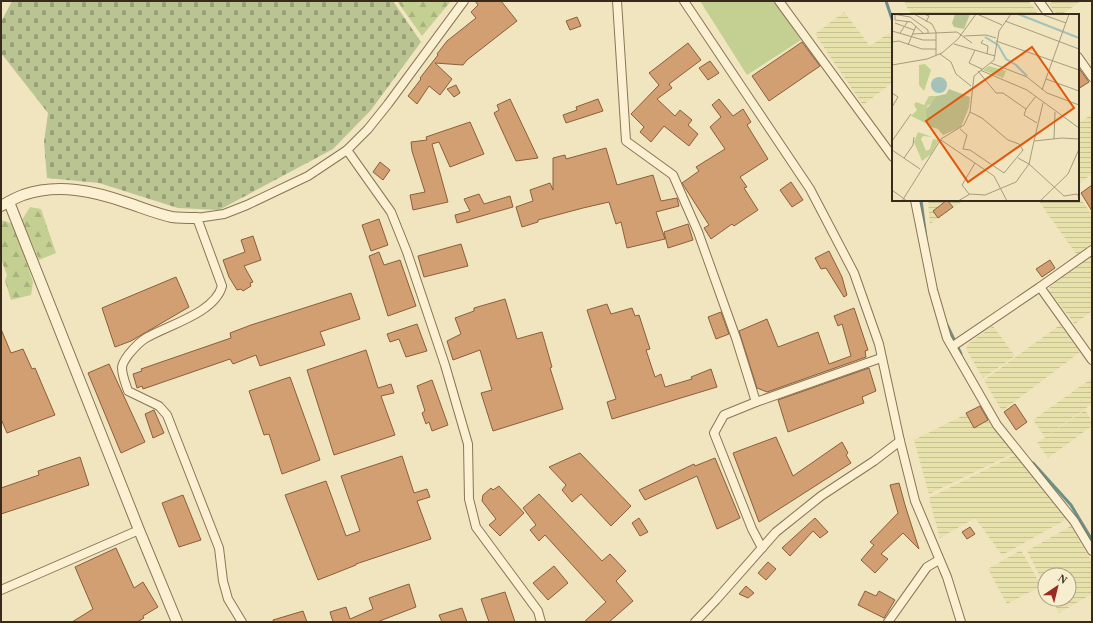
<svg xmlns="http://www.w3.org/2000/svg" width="1093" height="623" font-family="'Times New Roman',serif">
	<defs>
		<pattern id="farmland-rules" width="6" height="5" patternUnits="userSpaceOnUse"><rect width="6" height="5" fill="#e7e1ab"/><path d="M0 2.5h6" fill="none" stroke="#c7c193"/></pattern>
		<pattern id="forest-firs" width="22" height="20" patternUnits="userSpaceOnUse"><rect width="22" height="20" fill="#c4cf92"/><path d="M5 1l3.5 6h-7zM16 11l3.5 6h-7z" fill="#a9b27d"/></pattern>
		<pattern id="cemetery-stones" width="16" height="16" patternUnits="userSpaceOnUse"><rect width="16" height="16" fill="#bac392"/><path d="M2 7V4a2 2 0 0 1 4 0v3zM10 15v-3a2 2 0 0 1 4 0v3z" fill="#989f76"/></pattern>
	</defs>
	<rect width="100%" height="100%" fill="#f0e5bf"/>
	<g fill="url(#farmland-rules)">
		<polygon points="907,1 1029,1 1038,14 912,15 904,3"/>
		<polygon points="1053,1 1081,1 1061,15 1057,15 1049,4"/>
		<polygon points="844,12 870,46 889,33 893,38 893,82 863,105 815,34"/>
		<polygon points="1092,114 1092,174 1078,184 1078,124"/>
		<polygon points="1078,195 1092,215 1092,243 1077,255 1038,200 1078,200"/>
		<polygon points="928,200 964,200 930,224"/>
		<polygon points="1092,255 1092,311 1075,324 1050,292 1050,285"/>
		<polygon points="1060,325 1080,352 1002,411 984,380"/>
		<polygon points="993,326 1015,356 983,378 966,349 968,344"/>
		<polygon points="1092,378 1092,404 1045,437 1033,420"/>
		<polygon points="980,407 995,430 1014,453 929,494 914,440"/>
		<polygon points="1085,410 1092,421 1092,426 1048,458 1037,443"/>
		<polygon points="1015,455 1067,519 1002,555 975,518 940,538 929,498"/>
		<polygon points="1071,526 1092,562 1092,594 1059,613 1052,599 1069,599 1069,575 1045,575 1045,586 1027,551"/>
		<polygon points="1021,550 1041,586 1007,604 988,569"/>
	</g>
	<polygon fill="#c4cf92" points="700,1 774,1 801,40 747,75"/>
	<g fill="url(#forest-firs)">
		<polygon points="397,1 451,1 422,36"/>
		<polygon points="30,207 41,209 56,253 39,260 22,220"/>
		<polygon points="1,220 14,224 33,282 31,295 11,300 5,281 7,275 1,259"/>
	</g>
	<polygon fill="url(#cemetery-stones)" points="12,1 393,1 421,42 371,110 333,149 219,210 178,208 99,183 47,178 44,142 48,113 1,53 1,22"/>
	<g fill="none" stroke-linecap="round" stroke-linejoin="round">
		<g stroke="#699089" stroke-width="3">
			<polyline points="886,1 893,22"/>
			<polyline points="921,200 926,238"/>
			<polyline points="947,325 961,354"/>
			<polyline points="1033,463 1071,505 1092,540"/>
		</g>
	</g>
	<g fill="#d19f72" stroke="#8b5f3a">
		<polygon points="475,1 501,1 517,21 467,60 463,65 435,63 452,79 440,95 429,86 417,104 408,96 421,79 420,78 438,55 437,54 447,41 476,18 471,12 478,5"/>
		<polygon points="577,17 581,26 570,30 566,21"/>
		<polygon points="802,42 820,66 769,101 752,76"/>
		<polygon points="688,43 701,60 669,84 672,88 657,99 675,116 680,110 692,120 688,125 698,134 689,146 664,126 651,142 640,132 644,127 631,114 659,85 649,73"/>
		<polygon points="710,61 719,73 708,80 699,68"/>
		<polygon points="1078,67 1089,82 1078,89"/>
		<polygon points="456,85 460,93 454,97 447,89"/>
		<polygon points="510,99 538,158 516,161 494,113 499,110 497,105"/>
		<polygon points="598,99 603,111 566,123 563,115 577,110 576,107"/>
		<polygon points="719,99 733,116 743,109 751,122 747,125 768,159 740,177 747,187 744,188 758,210 734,226 732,224 711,239 704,228 709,225 682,183 699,171 696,167 725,149 710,127 721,117 712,105"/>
		<polygon points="470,122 484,154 450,167 439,142 432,144 448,202 413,210 410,195 425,192 412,151 411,142 427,140 426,137"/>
		<polygon points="606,148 617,185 653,175 661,201 677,198 679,206 656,212 665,239 627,248 621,222 616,224 609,202 583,208 538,220 538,222 522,227 516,207 533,201 530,190 550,183 553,190 553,158 565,155 566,159"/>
		<polygon points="380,162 390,170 383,180 373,172"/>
		<polygon points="791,182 803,200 792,207 780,190"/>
		<polygon points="1092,185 1092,211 1081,193"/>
		<polygon points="479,194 484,204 510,196 513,207 457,223 455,215 470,211 464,199"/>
		<polygon points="947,200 953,207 938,218 933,211"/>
		<polygon points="379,219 388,245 371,251 362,225"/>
		<polygon points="688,224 693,240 668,248 664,232"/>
		<polygon points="253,236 261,260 244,266 253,282 250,283 251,286 243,291 241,289 237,290 229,277 223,260 245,252 241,240"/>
		<polygon points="461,244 468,266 424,277 418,256"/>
		<polygon points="829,251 842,277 847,295 844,297 826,268 821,269 815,258"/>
		<polygon points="379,252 384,265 400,260 416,306 388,316 369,256"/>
		<polygon points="1050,260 1055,268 1042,277 1036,269"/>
		<polygon points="176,277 189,307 131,341 115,347 102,308"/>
		<polygon points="351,293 360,319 320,332 325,345 260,366 256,355 233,364 230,359 143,389 142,386 137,388 133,374 142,371 141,369 231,338 230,333 251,325"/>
		<polygon points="505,299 517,339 542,332 552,367 550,368 563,409 493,431 481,393 492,390 480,350 453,360 447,341 461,334 455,318 474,311 474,308"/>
		<polygon points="607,304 611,314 632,308 635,316 639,315 650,349 646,350 655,377 661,374 665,387 692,379 691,377 711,369 717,387 612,419 607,402 616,399 587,310"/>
		<polygon points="854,308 868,350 865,351 866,357 767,392 757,388 739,331 767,319 778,347 818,332 829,364 851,356 842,324 838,326 834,316"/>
		<polygon points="721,312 729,334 716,339 708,317"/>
		<polygon points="417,324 427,351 406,357 399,339 390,342 387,334"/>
		<polygon points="1,329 11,353 23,349 32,369 35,368 55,415 7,433 1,419"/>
		<polygon points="366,350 378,388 391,384 394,393 381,396 395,435 334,455 307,370"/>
		<polygon points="109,364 145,442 121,453 88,373"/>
		<polygon points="869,368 876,391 862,397 864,403 788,432 778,400"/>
		<polygon points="290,377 320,460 282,474 269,434 264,435 249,391"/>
		<polygon points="432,380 448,425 432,431 429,422 426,424 422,413 425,411 417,386"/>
		<polygon points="1015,404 1027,422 1016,430 1004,412"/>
		<polygon points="980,406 988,420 974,428 966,413"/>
		<polygon points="154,410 164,433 153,438 145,414"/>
		<polygon points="776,437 793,476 842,442 848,453 846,455 851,463 759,522 733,453"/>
		<polygon points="580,453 631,506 611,526 581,494 572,502 562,490 566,485 549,467"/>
		<polygon points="402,456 414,493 427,489 430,497 417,501 431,539 356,564 356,565 318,580 285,495 326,481 346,536 360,531 341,476"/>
		<polygon points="80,457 89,485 1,514 1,488 39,475 38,471"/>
		<polygon points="715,458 740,518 717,529 697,476 645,500 639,490 694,464 695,466"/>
		<polygon points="899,483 905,505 919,549 903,533 881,554 888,559 875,573 861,560 874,545 870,542 898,513 890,485"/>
		<polygon points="499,486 524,513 500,536 489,525 496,519 482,501 483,495 491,488 493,490"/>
		<polygon points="539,494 602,561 610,554 626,571 616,581 633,601 609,622 584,622 606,602 545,535 539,541 530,530 536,525 523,508"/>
		<polygon points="183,495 201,540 179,547 162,503"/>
		<polygon points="639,518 648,532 640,536 632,523"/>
		<polygon points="815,518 828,532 820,538 813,531 790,556 782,548"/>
		<polygon points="970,527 975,534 967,539 962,532"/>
		<polygon points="116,548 134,588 143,582 158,607 143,616 144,618 137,622 72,622 93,609 75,567"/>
		<polygon points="768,562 776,569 766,580 758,573"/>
		<polygon points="554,566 568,583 548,600 533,583"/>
		<polygon points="409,584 416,607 377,622 333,622 330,612 346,607 350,619 373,609 369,598"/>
		<polygon points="746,586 754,593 748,598 739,594"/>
		<polygon points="865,591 876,596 879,591 895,600 884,618 858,605"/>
		<polygon points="505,592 515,622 489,622 481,599"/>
		<polygon points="462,608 467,622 442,622 439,615"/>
		<polygon points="303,611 307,622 273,622 273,620"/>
	</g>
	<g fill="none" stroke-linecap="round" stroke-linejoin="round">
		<defs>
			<g id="minor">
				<polyline points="617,1 626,141 673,175 698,232 736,338 756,402 881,358"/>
				<polyline points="684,1 810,189 854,273 879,344 900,441 915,501 947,577 961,622"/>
				<polyline points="779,1 893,157"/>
				<polyline points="1039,1 1049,15"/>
				<polyline points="1078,57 1092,77"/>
				<polyline points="347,150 391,212 407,252 445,365 468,444 469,499 476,527 538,611 541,622"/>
				<polyline points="915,200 933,290 947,338 997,425 1074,521 1092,551"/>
				<polyline points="1040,287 1092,360"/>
				<polyline points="953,346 1040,287 1092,250"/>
				<polyline points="756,402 724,415 714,433 752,529 762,548"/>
				<polyline points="1,590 139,530"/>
				<path d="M242,622L228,599L223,581L219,548L167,415L159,406L128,391C126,385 122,375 122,368C122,363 126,358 129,354C134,348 139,342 146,338C168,325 215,313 222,286L197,218L224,214L247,205L308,176L347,150L368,129L388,104L464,1"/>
				<polyline points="695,622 716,600 776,532 821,496 874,461 900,441"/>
				<polyline points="888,622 927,567 939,560"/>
			</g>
			<g id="tertiary">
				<polyline points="9,202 139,530 177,622"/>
				<path d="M1,206C8,202 15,198 23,195C58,183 94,191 128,203C143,208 157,214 172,217C180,218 189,218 197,218"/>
			</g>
		</defs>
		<use href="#minor" stroke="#8a7556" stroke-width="10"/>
		<use href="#tertiary" stroke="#8a7556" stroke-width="12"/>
		<use href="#minor" stroke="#fbf1d2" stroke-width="8"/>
		<use href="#tertiary" stroke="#fbf1d2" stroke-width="10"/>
	</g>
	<g transform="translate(892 14)">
		<rect width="187" height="187" fill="#f0e5bf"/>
		<path d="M97,52L114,57L111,64L91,56Z" fill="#c4cf92"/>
		<path d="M33,50L39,56L32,77L27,71V51ZM37,82H51L35,92L42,113L19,102L25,96L22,91L24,88L32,91ZM26,118L40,123L31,122L29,125L34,137L38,135L41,125L47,126L39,140L30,147L22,128Z" fill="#c4cf92"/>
		<path d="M63,0H78L72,15L62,13L60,9ZM57,75L78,83L77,93L69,113L51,121L46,115L36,112L34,96L45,82L54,80Z" fill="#bac392"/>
		<path d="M39 71a8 8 0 1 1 16 0a8 8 0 1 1-16 0Z" fill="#a2c2ba"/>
		<path fill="none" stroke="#a2c2ba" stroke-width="2" d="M126,0L187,24M93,23L106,31L114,45L124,51L135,62"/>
		<path fill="none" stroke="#a69b7e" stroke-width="1" d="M1,0L18,3L36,16V20M22,0L40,10L44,18M32,0L37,2L34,8M85,0L110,11M149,0L174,9M3,1V6L19,8L32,20M113,7L187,35M3,9L22,16M0,17L31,26H44M8,19L16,7M20,20L65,18L80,29M72,22L94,21L104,24M91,26L89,29L96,32L95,40M104,27L187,56M0,28L7,27L30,35H44M62,30L103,42M16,31L24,12M83,36L77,49L90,55M48,40L59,48L64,60L79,72M44,41V18M99,49L135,63L155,79L187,91M0,51L35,45L50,39L66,25L84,0M88,56L135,76L187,114M86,57L104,79H111L134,95L144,82M154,65L187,77M150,76L177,0M0,79L6,83L0,93M134,95L132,101L145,109M68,115L75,121L71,135L78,136L112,159L131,136L127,130L116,126L90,104L78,98M162,125L163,98M49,126L102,162L115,187M0,127L19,100M142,127L151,89M0,136L28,155M12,144L21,131L22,123M126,144L137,150L172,182L185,180L187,183M0,176L15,187M77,180L70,171L83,149M10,187L49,125L72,111L78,98L82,62L102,46L107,17L119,0M66,187L78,180L93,181L124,168L137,150L142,127L170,124L187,125M148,187L176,160L187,135"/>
		<path fill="#df570d" fill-opacity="0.15" stroke="#df570d" stroke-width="2" d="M140,33L182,94L76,168L34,107Z"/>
		<rect width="187" height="187" fill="none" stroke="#382b1c" stroke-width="2"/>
	</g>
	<rect width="1093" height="623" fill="none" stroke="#382b1c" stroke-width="4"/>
	<g transform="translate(1057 587) rotate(35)"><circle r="19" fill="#f7eecf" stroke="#aba087"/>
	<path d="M0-3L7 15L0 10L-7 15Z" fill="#9d2922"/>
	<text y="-6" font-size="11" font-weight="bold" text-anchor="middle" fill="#382b1c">N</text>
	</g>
</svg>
